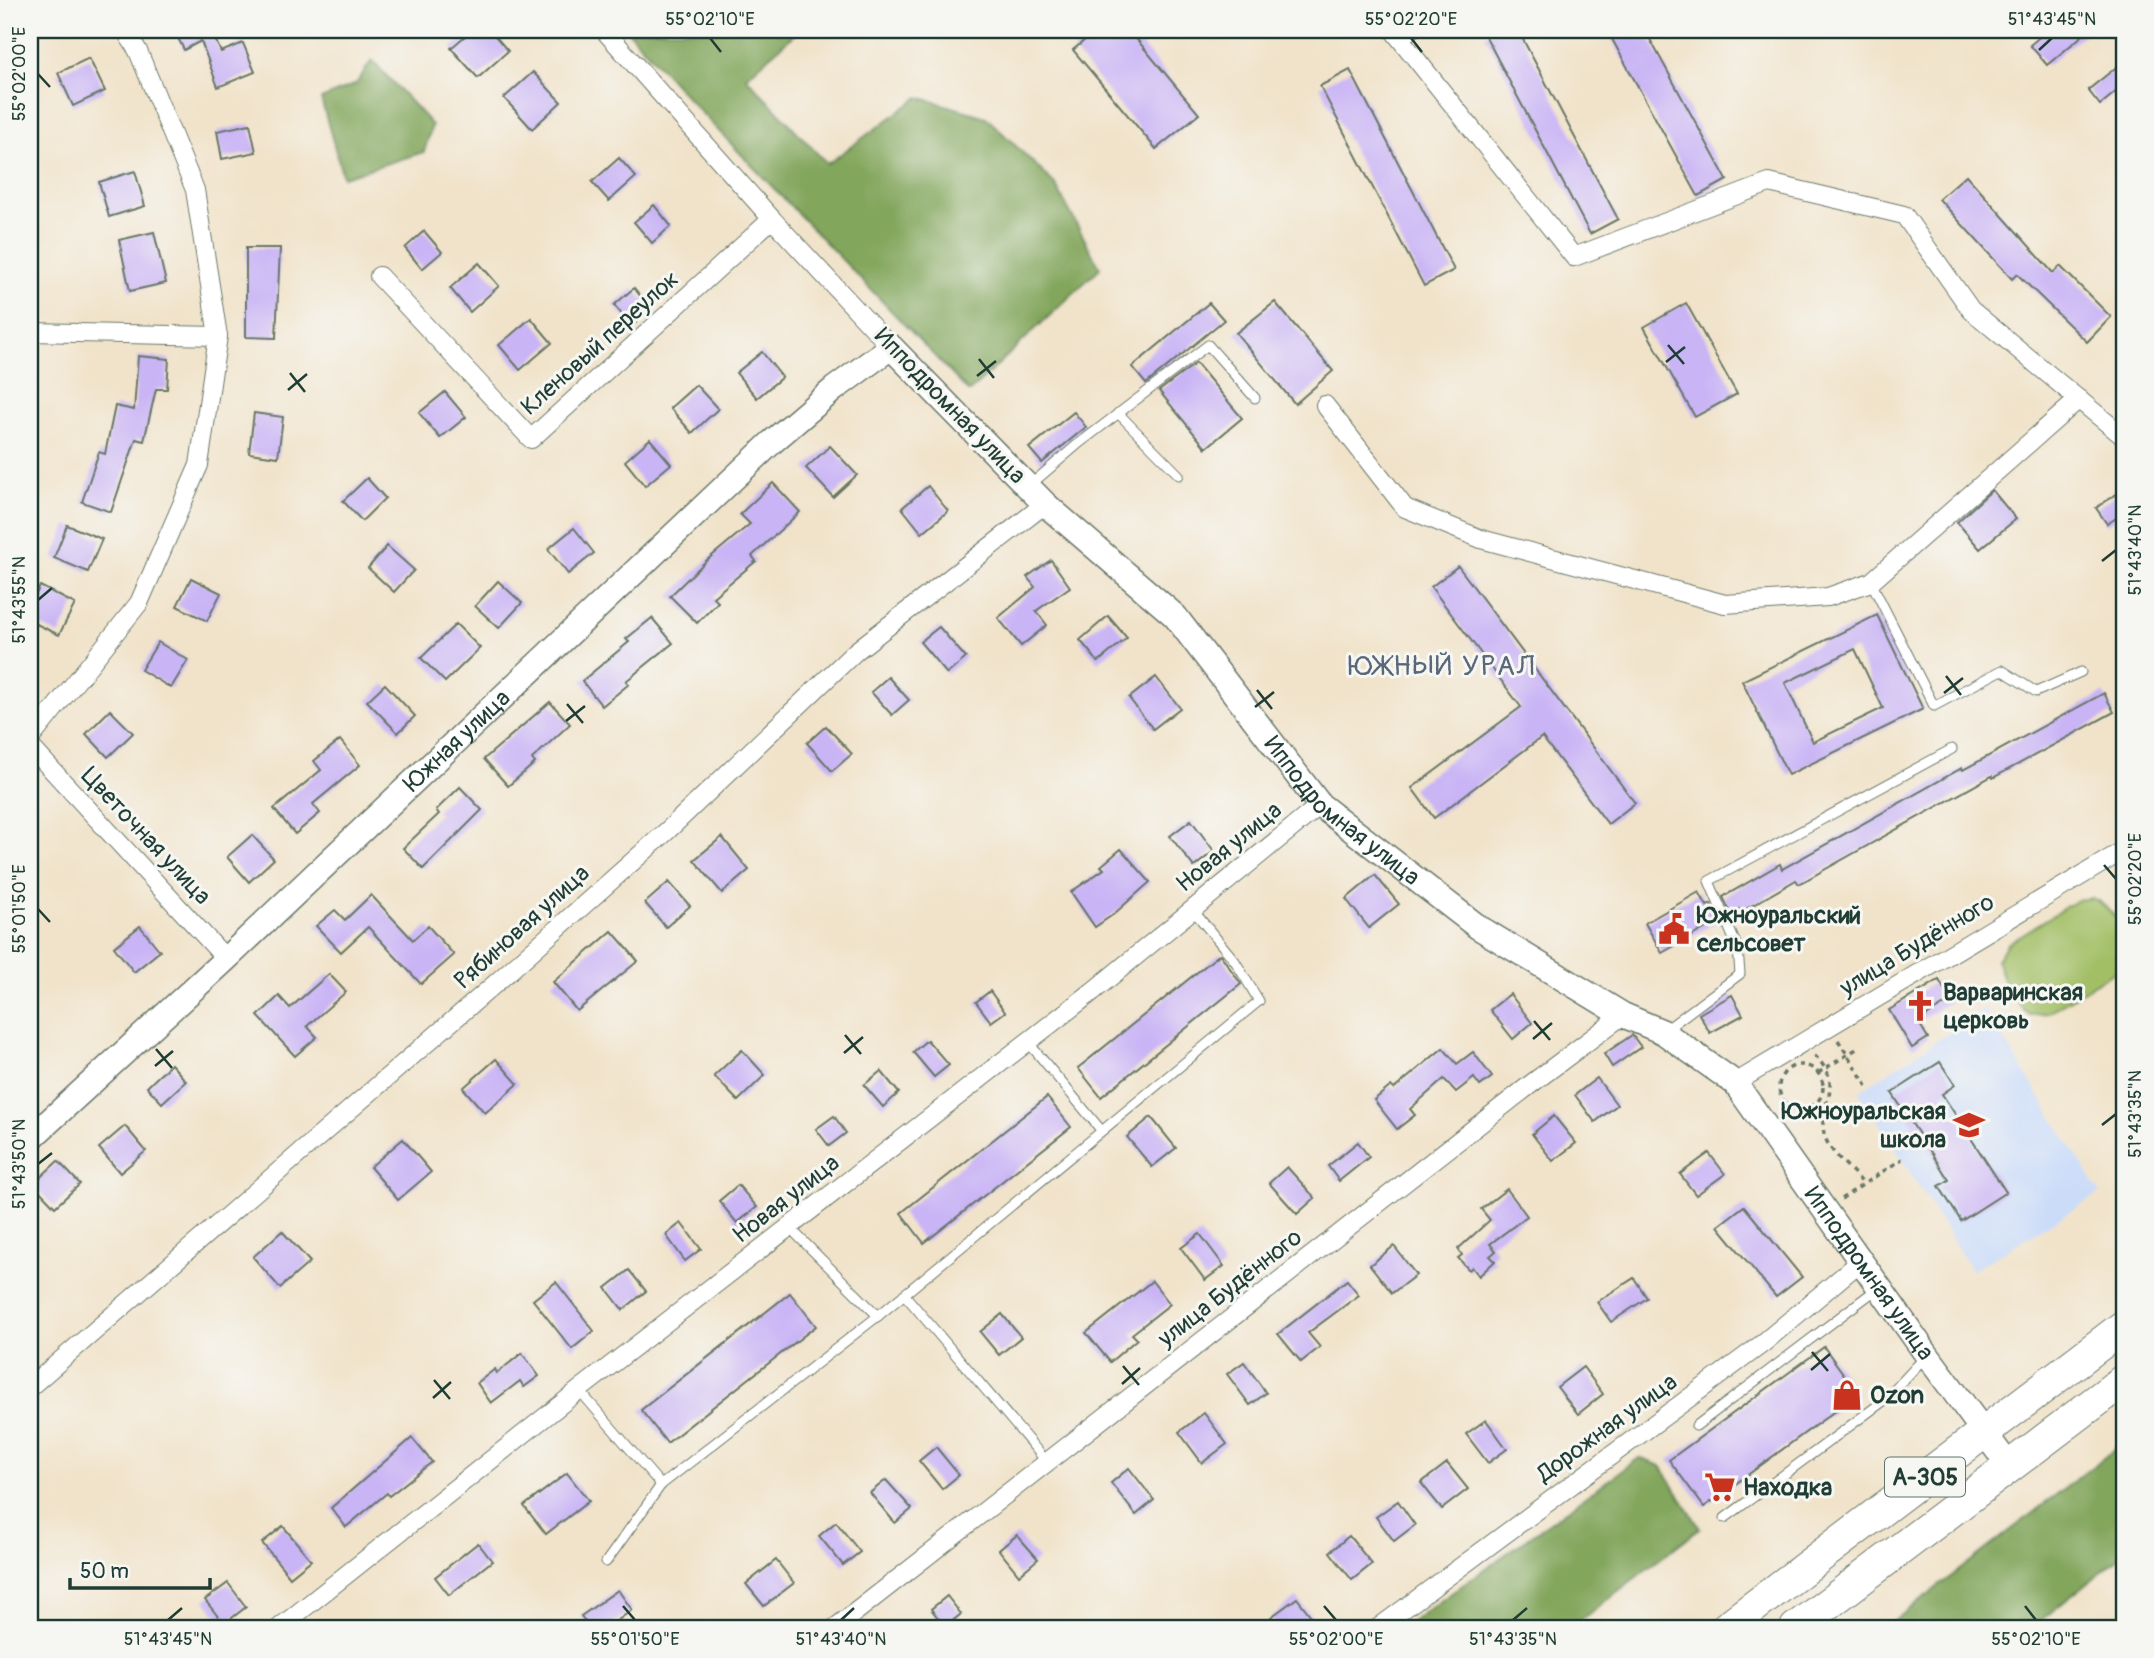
<svg xmlns="http://www.w3.org/2000/svg" width="2154" height="1658" font-family="Pangolin,sans-serif">
	<rect width="100%" height="100%" fill="#f6f6f2"/>
	<filter id="ink" filterUnits="userSpaceOnUse"><feTurbulence type="fractalNoise" baseFrequency=".0143" numOctaves="2"/><feDisplacementMap in="SourceGraphic" scale="14" xChannelSelector="R" yChannelSelector="G"/><feConvolveMatrix kernelMatrix="1 2 1 2 8 2 1 2 1" color-interpolation-filters="sRGB"/></filter>
	<filter id="wash" filterUnits="userSpaceOnUse"><feTurbulence type="fractalNoise" baseFrequency=".00686" numOctaves="4" result="noise"/><feDisplacementMap in="SourceGraphic" scale="28" xChannelSelector="R" yChannelSelector="G"/><feGaussianBlur stdDeviation="1.57" result="paint"/><feColorMatrix in="noise" values="0 0 0 0 0 0 0 0 0 0 0 0 0 0 0 0 0 1.4 0 .05"/><feComposite in="paint" operator="in"/></filter>
	<g filter="url(#wash)">
		<rect width="100%" height="100%" fill="#f1e3ca"/>
		<polygon fill="#cbdcf9" points="1985,1009 2100,1193 1972,1271 1859,1091"/>
		<path fill="#a3bf66" stroke="#617e4d" stroke-width="2" d="M2092,898C2123,914 2124,934 2124,966L2047,1013L2030,1015C2013,1000 2002,981 1997,960L2007,944L2077,900Z"/>
		<g fill="#82a65b" stroke="#507248" stroke-width="2">
			<polygon points="627,30 799,30 746,77 827,164 919,97 986,117 1055,184 1100,268 969,392 692,103"/>
			<polygon points="372,60 432,125 424,152 343,177 321,99 356,84"/>
			<polygon points="2124,1442 2124,1554 2031,1628 1885,1628"/>
			<polygon points="1639,1458 1661,1466 1700,1528 1570,1628 1403,1628"/>
		</g>
		<g id="blocks">
			<g fill="#c9b4f5" fill-rule="evenodd">
				<polygon points="174,30 224,30 213,35 221,52 243,43 255,72 218,87 201,41 184,50"/>
				<polygon points="472,30 490,30 508,51 478,78 451,48"/>
				<polygon points="1097,30 1129,30 1199,114 1156,149 1073,50"/>
				<polygon points="1495,30 1518,30 1618,219 1590,234 1485,35"/>
				<polygon points="1607,30 1645,30 1727,180 1698,196"/>
				<polygon points="2048,30 2089,30 2047,65 2030,45"/>
				<polygon points="89,58 105,91 73,106 58,73"/>
				<polygon points="2124,61 2124,85 2100,105 2088,90"/>
				<polygon points="1350,70 1454,270 1424,286 1320,86"/>
				<polygon points="533,72 561,102 532,129 504,98"/>
				<polygon points="250,124 256,152 222,159 217,131"/>
				<polygon points="619,158 636,177 609,201 592,182"/>
				<polygon points="135,171 145,206 109,217 99,182"/>
				<polygon points="1966,175 2053,273 2060,266 2111,317 2087,342 2017,274 2012,279 1939,199"/>
				<polygon points="654,205 671,226 652,243 634,222"/>
				<polygon points="424,231 442,252 422,269 405,248"/>
				<polygon points="154,232 166,283 130,291 119,240"/>
				<polygon points="246,248 280,248 276,338 246,337"/>
				<polygon points="479,263 499,286 470,312 450,288"/>
				<polygon points="634,288 651,309 632,326 614,305"/>
				<polygon points="1275,302 1333,371 1295,404 1236,333"/>
				<polygon points="1209,303 1224,320 1146,384 1132,367"/>
				<polygon points="1686,303 1737,394 1695,417 1644,327"/>
				<polygon points="531,318 552,343 520,370 499,345"/>
				<polygon points="762,352 782,377 757,398 736,373"/>
				<polygon points="138,356 169,359 167,389 156,389 144,441 136,439 111,512 82,502 99,452 105,454 115,406 134,410"/>
				<polygon points="1196,363 1242,418 1206,448 1159,391"/>
				<polygon points="696,385 718,409 692,433 670,408"/>
				<polygon points="445,392 466,417 440,438 419,413"/>
				<polygon points="1074,412 1086,427 1042,463 1029,448"/>
				<polygon points="254,413 283,417 278,457 249,453"/>
				<polygon points="650,439 671,464 645,486 625,461"/>
				<polygon points="830,446 857,475 833,497 806,468"/>
				<polygon points="367,478 385,498 362,521 343,501"/>
				<polygon points="773,483 800,512 752,556 756,561 713,597 718,602 697,623 670,596 707,560 750,524 740,514"/>
				<polygon points="928,486 948,511 922,533 902,508"/>
				<polygon points="2124,489 2124,513 2107,524 2096,508"/>
				<polygon points="1992,490 2016,519 1980,549 1957,522"/>
				<polygon points="67,525 102,539 88,572 54,558"/>
				<polygon points="574,528 594,553 568,574 548,549"/>
				<polygon points="387,546 414,570 394,592 368,568"/>
				<polygon points="1051,560 1070,587 1036,611 1047,625 1021,646 998,618 1035,587 1027,577"/>
				<polygon points="1458,566 1635,803 1608,824 1542,737 1434,818 1412,788 1521,707 1431,587"/>
				<polygon points="191,578 221,593 207,621 177,606"/>
				<polygon points="498,581 522,603 499,628 475,606"/>
				<polygon points="40,586 75,604 59,635 30,621 30,606"/>
				<path d="M1877,615L1923,709L1788,775L1742,681ZM1855,649L1883,708L1813,742L1785,683Z"/>
				<polygon points="1108,616 1127,638 1098,662 1080,640"/>
				<polygon points="652,618 673,643 626,681 629,684 602,706 582,681 629,642 626,639"/>
				<polygon points="456,624 480,648 445,682 421,658"/>
				<polygon points="939,627 966,658 947,674 920,642"/>
				<polygon points="158,642 188,660 171,688 141,670"/>
				<polygon points="888,677 909,700 892,715 871,692"/>
				<polygon points="1156,677 1180,708 1153,729 1129,698"/>
				<polygon points="385,684 415,716 398,733 367,701"/>
				<polygon points="2104,693 2114,712 1993,778 1992,776 1799,884 1796,880 1741,912 1739,909 1731,914 1723,897 1780,864 1782,869 1962,768 1963,770"/>
				<polygon points="550,702 570,724 532,759 535,763 508,786 484,759"/>
				<polygon points="110,710 133,733 108,757 86,734"/>
				<polygon points="826,726 852,754 832,771 807,743"/>
				<polygon points="340,740 360,765 313,804 320,813 295,834 274,809 321,770 314,761"/>
				<polygon points="460,787 482,810 423,869 403,848 439,814 436,810"/>
				<polygon points="1191,820 1214,851 1194,867 1170,836"/>
				<polygon points="252,835 274,859 249,882 227,857"/>
				<polygon points="722,837 749,870 722,893 694,860"/>
				<polygon points="1121,849 1150,882 1114,914 1095,927 1071,892 1104,869 1101,866"/>
				<polygon points="1375,875 1399,904 1369,928 1346,899"/>
				<polygon points="669,882 690,906 666,927 645,903"/>
				<polygon points="1699,892 1707,906 1711,904 1718,921 1662,953 1645,923"/>
				<polygon points="371,895 413,940 428,926 454,955 421,984 368,927 341,952 316,926 335,910 345,920"/>
				<polygon points="140,926 160,951 134,972 114,947"/>
				<polygon points="612,931 638,961 577,1011 553,982"/>
				<polygon points="1220,954 1241,984 1101,1097 1078,1068"/>
				<polygon points="329,974 346,992 307,1026 317,1037 295,1056 258,1016 279,996 290,1008"/>
				<polygon points="1939,980 1951,1001 1918,1021 1928,1038 1912,1048 1889,1010"/>
				<polygon points="990,991 1005,1012 991,1022 976,1002"/>
				<polygon points="1510,994 1532,1023 1513,1039 1490,1010"/>
				<polygon points="1732,995 1743,1015 1710,1033 1699,1014"/>
				<polygon points="1632,1035 1641,1047 1612,1067 1604,1054"/>
				<polygon points="927,1040 949,1065 934,1077 913,1052"/>
				<polygon points="1443,1048 1457,1064 1473,1052 1492,1077 1480,1086 1474,1078 1456,1092 1444,1079 1410,1109 1415,1115 1397,1129 1374,1100 1391,1086 1394,1089"/>
				<polygon points="742,1050 765,1075 738,1101 714,1076"/>
				<polygon points="496,1059 518,1084 485,1113 463,1088"/>
				<polygon points="1940,1062 1955,1085 1942,1094 2006,1192 1961,1221 1939,1186 1949,1180 1892,1093"/>
				<polygon points="171,1064 186,1081 162,1103 147,1087"/>
				<polygon points="881,1071 899,1093 883,1107 864,1085"/>
				<polygon points="1597,1078 1617,1105 1595,1122 1575,1095"/>
				<polygon points="1047,1097 1071,1127 924,1243 901,1213"/>
				<polygon points="834,1116 846,1133 829,1146 816,1129"/>
				<polygon points="1554,1116 1576,1143 1553,1161 1532,1134"/>
				<polygon points="1151,1117 1176,1148 1152,1167 1127,1137"/>
				<polygon points="125,1126 146,1151 120,1173 99,1148"/>
				<polygon points="403,1139 431,1172 398,1200 370,1167"/>
				<polygon points="1358,1142 1369,1157 1339,1181 1328,1166"/>
				<polygon points="1709,1153 1725,1174 1696,1195 1680,1174"/>
				<polygon points="58,1161 80,1184 55,1207 33,1184"/>
				<polygon points="1287,1167 1315,1198 1297,1214 1269,1183"/>
				<polygon points="738,1185 757,1207 737,1223 719,1201"/>
				<polygon points="1507,1189 1527,1216 1490,1244 1496,1251 1490,1256 1495,1261 1479,1276 1472,1267 1469,1270 1458,1258 1462,1255 1458,1249 1490,1220 1481,1209"/>
				<polygon points="1744,1206 1802,1277 1776,1297 1718,1226"/>
				<polygon points="681,1223 701,1249 685,1261 666,1235"/>
				<polygon points="282,1231 310,1262 280,1288 253,1257"/>
				<polygon points="1200,1234 1224,1266 1205,1280 1181,1248"/>
				<polygon points="1394,1246 1416,1275 1392,1293 1370,1265"/>
				<polygon points="629,1270 646,1291 623,1310 606,1288"/>
				<polygon points="1634,1278 1647,1298 1611,1322 1597,1302"/>
				<polygon points="1347,1280 1359,1295 1308,1333 1320,1347 1301,1362 1278,1334"/>
				<polygon points="1152,1281 1170,1304 1132,1334 1137,1339 1110,1362 1086,1333"/>
				<polygon points="556,1282 594,1331 572,1349 533,1300"/>
				<polygon points="790,1293 816,1326 667,1443 641,1410"/>
				<polygon points="1002,1314 1021,1337 999,1355 980,1332"/>
				<polygon points="1824,1347 1858,1394 1704,1507 1669,1460"/>
				<polygon points="522,1353 539,1376 524,1387 520,1381 491,1403 477,1383 495,1369 497,1373"/>
				<polygon points="1244,1362 1266,1393 1250,1405 1227,1374"/>
				<polygon points="1583,1367 1603,1394 1578,1414 1557,1387"/>
				<polygon points="1204,1413 1227,1444 1202,1463 1179,1432"/>
				<polygon points="1486,1420 1507,1449 1488,1463 1466,1434"/>
				<polygon points="412,1438 432,1462 389,1496 387,1493 346,1527 331,1508"/>
				<polygon points="936,1447 959,1475 942,1489 919,1461"/>
				<polygon points="1447,1463 1468,1489 1442,1509 1421,1483"/>
				<polygon points="1129,1468 1154,1500 1136,1515 1111,1483"/>
				<polygon points="567,1473 589,1501 546,1534 524,1506"/>
				<polygon points="886,1480 912,1509 895,1523 870,1493"/>
				<polygon points="1398,1501 1415,1525 1394,1541 1376,1517"/>
				<polygon points="836,1522 860,1552 843,1565 819,1536"/>
				<polygon points="283,1526 311,1560 290,1577 262,1543"/>
				<polygon points="1017,1535 1038,1559 1019,1575 999,1550"/>
				<polygon points="1349,1536 1372,1564 1352,1580 1330,1552"/>
				<polygon points="478,1543 492,1561 449,1595 435,1577"/>
				<polygon points="776,1560 794,1583 764,1606 746,1584"/>
				<polygon points="228,1583 246,1607 224,1624 205,1600"/>
				<polygon points="618,1590 632,1610 607,1628 590,1628 581,1616"/>
				<polygon points="947,1596 961,1614 945,1627 931,1609"/>
				<polygon points="1297,1598 1320,1628 1279,1628 1271,1617"/>
			</g>
		</g>
	</g>
	<g filter="url(#ink)">
		<use href="#blocks" fill-opacity="0" stroke="#687768" stroke-width="2"/>
		<g fill="none" stroke-linecap="round" stroke-linejoin="round">
			<defs>
				<g id="lane">
					<polyline points="1402,41 1417,30"/>
					<polyline points="1118,413 1179,475"/>
					<polyline points="1029,486 1077,445 1208,345 1255,398"/>
					<polyline points="1871,582 1934,706 2002,670 2036,692 2081,672"/>
					<polyline points="1664,1031 1740,974 1738,949 1709,881 1952,749"/>
					<polyline points="1028,1042 1101,1130"/>
					<polyline points="789,1227 878,1316"/>
					<polyline points="904,1294 1047,1462"/>
					<polyline points="579,1390 661,1485"/>
					<polyline points="1696,1426 1878,1288"/>
					<polyline points="1725,1518 1885,1400 1927,1355"/>
					<polyline points="606,1562 661,1485 878,1316 1259,1001 1235,961 1192,909"/>
				</g>
				<g id="street">
					<polyline points="604,30 772,219 891,347"/>
					<polyline points="1393,30 1574,257 1769,183 1904,215 1971,310 2124,437"/>
					<polyline points="379,276 531,439 772,219"/>
					<polyline points="30,332 218,336"/>
					<polyline points="1325,405 1405,508 1481,539 1725,604 1828,597 1871,582 2079,399"/>
					<polyline points="30,739 139,603 199,465 218,336 195,190 138,51 125,30"/>
					<polyline points="30,746 226,959"/>
					<polyline points="1735,1083 2124,850"/>
					<polyline points="30,1387 488,990 667,831 856,651 1045,504"/>
					<polyline points="279,1628 579,1390 1092,992 1320,805"/>
					<polyline points="835,1628 1531,1084 1623,1015"/>
					<polyline points="1378,1628 1762,1344 1861,1261"/>
				</g>
				<g id="secondary">
					<path id="s1" d="M30,1139L226,959L772,442L834,389L891,347L1045,504L1175,616L1320,805L1478,927L1623,1015L1663,1032L1735,1083L1927,1355L2009,1466"/>
				</g>
				<g id="highway">
					<polyline points="1726,1628 2124,1326"/>
					<polyline points="1796,1628 2124,1380"/>
				</g>
			</defs>
			<use href="#lane" stroke="#687768" stroke-width="11"/>
			<use href="#street" stroke="#687768" stroke-width="20"/>
			<use href="#secondary" stroke="#687768" stroke-width="27"/>
			<use href="#highway" stroke="#687768" stroke-width="34"/>
			<g stroke="#687768" stroke-width="3.5" stroke-dasharray="5 5" stroke-linecap="butt">
				<polyline points="1838,1040 1867,1086"/>
				<path d="M1814,1056C1820,1059 1821,1063 1825,1068C1838,1089 1822,1104 1823,1126C1824,1152 1850,1165 1863,1184"/>
				<circle cx="1801" cy="1087" r="22"/>
				<polyline points="1818,1073 1858,1048"/>
				<polyline points="1841,1199 1902,1159"/>
			</g>
			<use href="#lane" stroke="#fff" stroke-width="9"/>
			<use href="#street" stroke="#fff" stroke-width="18"/>
			<use href="#secondary" stroke="#fff" stroke-width="24"/>
			<use href="#highway" stroke="#fff" stroke-width="32"/>
		</g>
	</g>
	<path fill="none" stroke="#1f3d34" stroke-width="2.5" d="M710,38L721,52M1411,38L1422,52M2039,50L2052,38M38,74L50,87M1668,345L1684,364M979,359L994,378M1666,362L1685,347M290,373L305,392M977,376L996,361M288,390L307,374M2102,561L2116,550M38,600L52,588M1946,676L1961,695M1257,690L1272,709M1944,693L1963,678M567,704L583,723M1255,707L1274,692M566,721L585,706M2104,865L2116,879M38,909L50,922M1534,1021L1550,1040M845,1035L861,1054M1533,1039L1552,1023M156,1049L172,1068M844,1053L863,1037M155,1066L173,1051M2102,1125L2116,1114M38,1164L52,1153M1812,1352L1828,1371M1123,1366L1139,1385M1811,1370L1830,1354M434,1380L450,1399M1122,1384L1140,1368M433,1398L451,1382M623,1606L635,1620M1324,1606L1336,1620M2025,1606L2036,1620M168,1620L182,1608M841,1620L854,1608M1513,1620L1527,1608"/>
	<defs>
		<symbol id="civic-bare" viewBox="-9 -9 18 18"><path d="M-.6-6.5H3V-4.5H.6V-3L4-1V1h2V6H-6V1h2V-1L-.6-3ZM-1.2 2.5V6h2.4V2.5Z" fill="#c8321e" stroke="#f6f6f2" stroke-width="2.5" paint-order="stroke"/></symbol>
		<symbol id="church-bare" viewBox="-9 -9 18 18"><path d="M-1.2-6h2.4v3.5h3.3v2.4h-3.3V6h-2.4V-.1h-3.3v-2.4h3.3Z" fill="#c8321e" stroke="#f6f6f2" stroke-width="2.5" paint-order="stroke"/></symbol>
		<symbol id="school-bare" viewBox="-9 -9 18 18"><path d="M0-5L7-2L0 1L-7-2ZM-4 1L0 2.5L4 1V4Q0 6-4 4Z" fill="#c8321e" stroke="#f6f6f2" stroke-width="2.5" paint-order="stroke"/></symbol>
		<symbol id="shop-bare" viewBox="-9 -9 18 18"><path d="M-5-2.5h2.3a2.7 3.5 0 0 1 5.4 0H5L5.5 6h-11ZM-1.5-2.5h3a1.5 2.3 0 0 0-3 0Z" fill="#c8321e" stroke="#f6f6f2" stroke-width="2.5" paint-order="stroke"/></symbol>
		<symbol id="supermarket-bare" viewBox="-9 -9 18 18"><path d="M-6-5.5h2.5l.6 2H6L4.5 2H-2.5L-4.4-4H-6ZM-1.5 3.2a1.3 1.3 0 1 0 .1 0ZM3 3.2a1.3 1.3 0 1 0 .1 0Z" fill="#c8321e" stroke="#f6f6f2" stroke-width="2.5" paint-order="stroke"/></symbol>
	</defs>
	<g fill-rule="evenodd">
		<use href="#civic-bare" x="1652" y="907" width="44" height="44"/>
		<use href="#church-bare" x="1898" y="984" width="44" height="44"/>
		<use href="#school-bare" x="1947" y="1103" width="44" height="44"/>
		<use href="#shop-bare" x="1825" y="1373" width="44" height="44"/>
		<use href="#supermarket-bare" x="1698" y="1465" width="44" height="44"/>
	</g>
	<g text-anchor="middle" dominant-baseline="central" stroke-width="6" stroke-linejoin="round" paint-order="stroke">
		<rect fill="#f6f6f2" stroke="#60746d" stroke-width="2" x="1885" y="1457.5" width="80" height="39" rx="5"/>
		<g font-size="23" font-weight="bold" fill="#1f3d34">
			<text x="1925" y="1477">А-305</text>
		</g>
		<g font-size="24" fill="#1f3d34" stroke="#f6f6f2">
			<text transform="translate(600 343) rotate(-42)">Кленовый переулок</text>
			<text transform="translate(950 406) rotate(46)">Ипподромная улица</text>
			<text stroke="none"><textPath href="#s1" startOffset="584">Южная улица</textPath></text>
			<text stroke="none"><textPath href="#s1" startOffset="1820">Ипподромная улица</textPath></text>
			<text transform="translate(146 836) rotate(47)">Цветочная улица</text>
			<text transform="translate(1229 847) rotate(-39)">Новая улица</text>
			<text transform="translate(522 927) rotate(-42)">Рябиновая улица</text>
			<text transform="translate(1917 945) rotate(-31)">улица Будённого</text>
			<text transform="translate(786 1199) rotate(-38)">Новая улица</text>
			<text stroke="none"><textPath href="#s1" startOffset="2534">Ипподромная улица</textPath></text>
			<text transform="translate(1230 1288) rotate(-38)">улица Будённого</text>
			<text transform="translate(1607 1428) rotate(-36)">Дорожная улица</text>
		</g>
		<g font-size="24" font-weight="bold" fill="#1f3d34" stroke="#f6f6f2" text-anchor="start">
			<text x="1697" y="915">Южноуральский<tspan x="1697" dy="28">сельсовет</tspan></text>
			<text x="1943" y="992">Варваринская<tspan x="1943" dy="28">церковь</tspan></text>
			<text x="1946" y="1111" text-anchor="end">Южноуральская<tspan x="1946" dy="28">школа</tspan></text>
			<text x="1870" y="1395">Ozon</text>
			<text x="1743" y="1487">Находка</text>
		</g>
		<g font-size="28" letter-spacing="2" fill="#5a6778" stroke="#f6f6f2">
			<text x="1442" y="666">ЮЖНЫЙ УРАЛ</text>
		</g>
	</g>
	<rect width="2154" height="1658" fill="none" stroke="#f6f6f2" stroke-width="77"/>
	<path d="M70 1578v10h140v-10" fill="none" stroke="#1f3d34" stroke-width="3.5"/>
	<text x="80" y="1578" font-size="21" fill="#1f3d34" stroke="#f6f6f2" stroke-width="5" paint-order="stroke">50 m</text>
	<rect x="38" y="38" width="2078" height="1582" fill="none" stroke="#1f3d34" stroke-width="2.5"/>
	<g font-size="18" text-anchor="middle" fill="#1f3d34">
		<text x="710" y="25">55°02'10"E</text>
		<text x="1411" y="25">55°02'20"E</text>
		<text x="2052" y="25">51°43'45"N</text>
		<text transform="translate(19 74) rotate(-90)" y="6">55°02'00"E</text>
		<text transform="translate(2135 550) rotate(-90)" y="6">51°43'40"N</text>
		<text transform="translate(19 600) rotate(-90)" y="6">51°43'55"N</text>
		<text transform="translate(2135 879) rotate(-90)" y="6">55°02'20"E</text>
		<text transform="translate(19 909) rotate(-90)" y="6">55°01'50"E</text>
		<text transform="translate(2135 1114) rotate(-90)" y="6">51°43'35"N</text>
		<text transform="translate(19 1164) rotate(-90)" y="6">51°43'50"N</text>
		<text x="168" y="1645">51°43'45"N</text>
		<text x="635" y="1645">55°01'50"E</text>
		<text x="841" y="1645">51°43'40"N</text>
		<text x="1336" y="1645">55°02'00"E</text>
		<text x="1513" y="1645">51°43'35"N</text>
		<text x="2036" y="1645">55°02'10"E</text>
	</g>
</svg>
